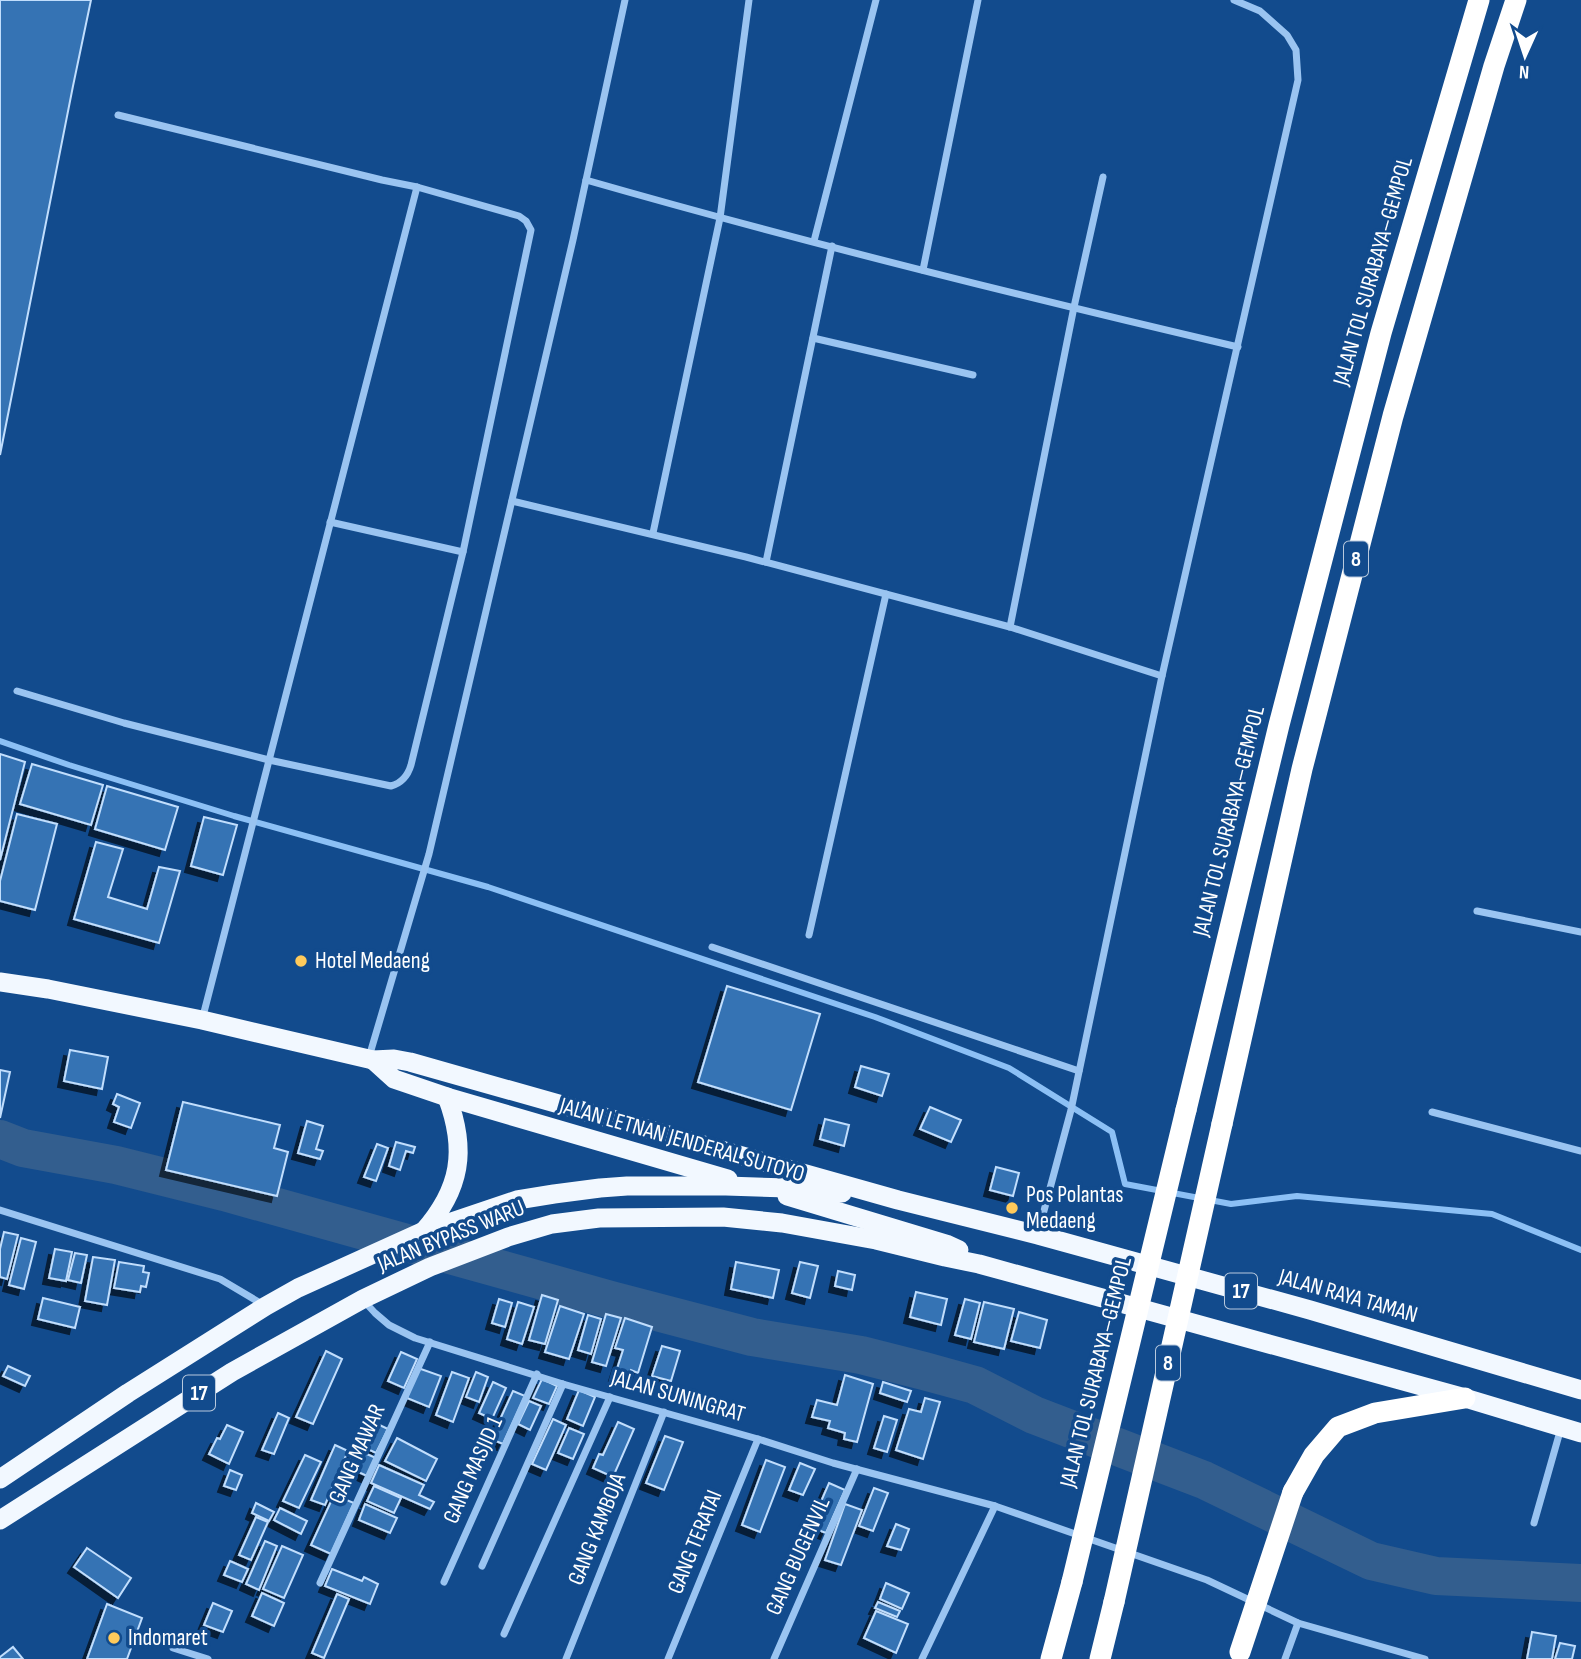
<svg xmlns="http://www.w3.org/2000/svg" width="1581" height="1659" font-family="'Sofia Sans Condensed',sans-serif">
	<defs>
		<filter id="shadow"><feDropShadow dx="-6" dy="6" stdDeviation="0" flood-color="#0009"/></filter>
	</defs>
	<rect width="100%" height="100%" fill="#124b8d"/>
	<g fill="none" stroke-linecap="round" stroke-linejoin="round">
		<polyline stroke="#8cc0f5" stroke-width="6" points="0,741 69,765 234,816 488,887 875,1017 1009,1068 1112,1132 1125,1184 1231,1204 1297,1196 1492,1214 1581,1250"/>
		<polyline stroke="#335e8e" stroke-width="38" points="0,1139 23,1148 116,1165 224,1192 611,1300 752,1337 861,1355 924,1371 975,1385 1034,1415 1204,1480 1371,1561 1436,1576 1581,1583"/>
	</g>
	<g fill="#3573b4" stroke="#c1defd" stroke-width="2" filter="url(#shadow)">
		<polygon points="0,0 91,0 73,86 0,455"/>
		<polygon points="0,754 25,762 0,860"/>
		<polygon points="32,764 103,785 91,825 20,804"/>
		<polygon points="107,786 178,807 165,850 95,829"/>
		<polygon points="17,814 57,824 35,910 0,901 0,881"/>
		<polygon points="204,817 237,825 223,875 191,866"/>
		<polygon points="96,842 123,849 108,897 147,909 159,867 180,871 159,943 74,919"/>
		<polygon points="727,986 820,1014 791,1110 698,1082"/>
		<polygon points="70,1050 108,1057 102,1089 64,1081"/>
		<polygon points="861,1066 889,1074 882,1096 855,1087"/>
		<polygon points="0,1070 10,1072 0,1118"/>
		<polygon points="117,1094 140,1103 131,1128 114,1122 119,1107 113,1104"/>
		<polygon points="183,1102 280,1125 274,1148 288,1152 277,1196 166,1170"/>
		<polygon points="930,1107 961,1120 951,1142 920,1129"/>
		<polygon points="825,1119 849,1125 844,1146 820,1139"/>
		<polygon points="307,1121 323,1126 316,1149 323,1151 320,1159 298,1153"/>
		<polygon points="396,1142 415,1147 413,1153 406,1151 400,1170 389,1166"/>
		<polygon points="377,1144 388,1148 376,1181 364,1177"/>
		<polygon points="996,1167 1019,1173 1013,1196 990,1190"/>
		<polygon points="4,1232 18,1235 7,1279 0,1277 0,1249"/>
		<polygon points="21,1238 36,1242 24,1289 9,1285"/>
		<polygon points="55,1249 72,1252 66,1281 49,1278"/>
		<polygon points="75,1253 87,1255 81,1283 68,1280"/>
		<polygon points="93,1257 115,1260 107,1305 85,1301"/>
		<polygon points="119,1262 144,1266 143,1272 149,1273 146,1287 141,1286 140,1292 114,1288"/>
		<polygon points="736,1262 779,1270 773,1298 731,1289"/>
		<polygon points="800,1262 818,1266 810,1298 792,1293"/>
		<polygon points="838,1271 855,1275 852,1290 835,1286"/>
		<polygon points="916,1292 947,1299 941,1325 910,1317"/>
		<polygon points="542,1295 558,1300 545,1344 529,1340"/>
		<polygon points="43,1298 80,1307 75,1328 38,1319"/>
		<polygon points="499,1299 512,1303 505,1327 492,1323"/>
		<polygon points="965,1299 980,1303 971,1339 955,1335"/>
		<polygon points="518,1302 534,1307 522,1344 507,1339"/>
		<polygon points="984,1302 1014,1309 1004,1349 974,1342"/>
		<polygon points="560,1306 584,1314 569,1359 545,1352"/>
		<polygon points="1019,1312 1047,1320 1040,1348 1011,1341"/>
		<polygon points="606,1314 621,1318 606,1366 592,1362"/>
		<polygon points="588,1315 601,1319 591,1354 578,1350"/>
		<polygon points="625,1318 652,1327 638,1373 631,1370 628,1379 615,1375 623,1350 615,1348"/>
		<polygon points="662,1346 680,1351 671,1381 652,1376"/>
		<polygon points="326,1351 342,1359 313,1424 296,1417"/>
		<polygon points="401,1352 417,1359 404,1388 388,1381"/>
		<polygon points="8,1366 30,1376 25,1386 3,1376"/>
		<polygon points="418,1368 441,1376 429,1407 407,1398"/>
		<polygon points="452,1372 469,1378 453,1422 436,1415"/>
		<polygon points="476,1372 488,1377 479,1402 466,1397"/>
		<polygon points="845,1375 873,1384 857,1442 844,1439 845,1433 828,1428 830,1421 812,1417 817,1400 837,1405"/>
		<polygon points="542,1379 557,1386 549,1404 533,1398"/>
		<polygon points="493,1382 506,1388 492,1419 479,1413"/>
		<polygon points="883,1382 911,1391 907,1402 880,1393"/>
		<polygon points="579,1390 595,1397 583,1426 567,1419"/>
		<polygon points="513,1391 525,1396 503,1444 491,1439"/>
		<polygon points="925,1398 940,1402 923,1459 896,1450 909,1409 921,1412"/>
		<polygon points="529,1401 541,1406 530,1430 518,1424"/>
		<polygon points="278,1413 289,1418 274,1454 262,1450"/>
		<polygon points="884,1416 897,1420 887,1452 874,1448"/>
		<polygon points="553,1419 566,1425 546,1470 532,1464"/>
		<polygon points="369,1420 388,1429 376,1453 357,1444"/>
		<polygon points="618,1422 634,1429 613,1477 593,1468 599,1454 603,1455"/>
		<polygon points="227,1425 243,1432 229,1464 209,1454 217,1438 220,1439"/>
		<polygon points="569,1428 584,1434 573,1459 558,1453"/>
		<polygon points="665,1436 683,1442 664,1490 646,1483"/>
		<polygon points="397,1438 437,1459 426,1481 385,1461"/>
		<polygon points="335,1445 348,1451 325,1505 311,1500"/>
		<polygon points="355,1449 376,1458 367,1476 356,1471 360,1462 351,1458"/>
		<polygon points="305,1455 321,1462 299,1508 283,1501"/>
		<polygon points="766,1460 785,1467 760,1532 742,1525"/>
		<polygon points="800,1463 815,1469 803,1495 789,1490"/>
		<polygon points="379,1465 424,1485 419,1495 434,1502 430,1509 371,1483"/>
		<polygon points="230,1470 242,1475 236,1490 224,1486"/>
		<polygon points="829,1483 845,1490 826,1533 810,1527"/>
		<polygon points="374,1486 401,1498 394,1513 367,1501"/>
		<polygon points="874,1488 888,1493 873,1531 859,1526"/>
		<polygon points="334,1495 354,1503 331,1554 311,1545"/>
		<polygon points="256,1503 274,1512 269,1521 252,1513"/>
		<polygon points="365,1504 397,1518 390,1533 359,1520"/>
		<polygon points="845,1504 862,1510 841,1565 825,1560"/>
		<polygon points="280,1508 307,1521 301,1534 274,1520"/>
		<polygon points="256,1517 268,1522 251,1560 239,1555"/>
		<polygon points="896,1524 909,1529 901,1550 887,1546"/>
		<polygon points="265,1541 277,1546 259,1590 246,1584"/>
		<polygon points="282,1546 303,1555 284,1598 263,1589"/>
		<polygon points="87,1548 131,1578 118,1598 74,1567"/>
		<polygon points="230,1561 248,1569 242,1582 224,1575"/>
		<polygon points="332,1569 362,1581 364,1577 378,1584 370,1604 325,1586"/>
		<polygon points="886,1583 909,1593 902,1609 880,1599"/>
		<polygon points="262,1593 284,1603 274,1626 252,1616"/>
		<polygon points="337,1594 349,1599 324,1658 312,1653"/>
		<polygon points="878,1602 900,1611 897,1617 875,1608"/>
		<polygon points="213,1603 232,1611 223,1632 204,1625"/>
		<polygon points="107,1604 142,1618 127,1659 87,1659"/>
		<polygon points="876,1611 908,1624 896,1653 864,1638"/>
		<polygon points="1532,1632 1556,1636 1552,1659 1527,1659"/>
		<polygon points="1560,1643 1575,1646 1572,1659 1555,1659"/>
		<polygon points="13,1647 23,1659 0,1659 0,1657"/>
	</g>
	<g fill="none" stroke-linecap="round" stroke-linejoin="round">
		<g stroke="#9ac4f1" stroke-width="7">
			<path d="M586,180C802,242 1020,296 1238,347"/>
			<polyline points="814,241 876,0"/>
			<polyline points="923,270 978,0"/>
			<polyline points="813,338 973,375"/>
			<polyline points="512,501 746,557 1010,627 1162,676"/>
			<polyline points="330,522 463,552"/>
			<polyline points="653,533 720,218 749,0"/>
			<polyline points="766,562 832,246"/>
			<polyline points="1010,627 1074,307 1103,177"/>
			<path d="M17,691L124,723L269,760L391,786C402,783 408,775 411,765L463,552L531,230L526,221L519,216L417,187L382,180L118,115"/>
			<polyline points="1477,911 1581,932"/>
			<polyline points="809,935 886,594"/>
			<polyline points="712,947 1079,1071"/>
			<polyline points="202,1020 417,187"/>
			<polyline points="369,1057 429,854 573,240 625,0"/>
			<polyline points="1432,1112 1581,1151"/>
			<polyline points="0,1210 220,1279 262,1304"/>
			<polyline points="1038,1233 1071,1110 1162,676 1298,80 1296,50 1287,35 1260,11 1234,0"/>
			<polyline points="363,1300 375,1313 389,1325 415,1338 563,1384 758,1439 833,1463 995,1506 1207,1580 1298,1623 1425,1659"/>
			<polyline points="1534,1523 1561,1428"/>
			<polyline points="482,1566 563,1384"/>
			<polyline points="444,1582 537,1374"/>
			<polyline points="320,1583 430,1342"/>
			<polyline points="504,1634 610,1397"/>
			<polyline points="173,1648 208,1659"/>
			<polyline points="566,1659 664,1412"/>
			<polyline points="668,1659 758,1439"/>
			<polyline points="774,1659 857,1469"/>
			<polyline points="922,1659 995,1506"/>
			<polyline points="1285,1659 1298,1623"/>
		</g>
		<g stroke="#f2f8ff" stroke-width="19">
			<polyline points="0,982 48,989 202,1020 373,1060 394,1059 410,1062 898,1200 1038,1235 1310,1310 1581,1390"/>
			<polyline points="373,1060 394,1079 447,1097 728,1179"/>
			<polyline points="787,1196 946,1244 959,1250"/>
			<path d="M423,1232C461,1189 467,1150 447,1097"/>
			<polyline points="0,1479 128,1393 266,1306 298,1288 422,1232 517,1200 554,1194 600,1188 627,1186 726,1186 788,1188 842,1193"/>
			<polyline points="0,1520 232,1372 363,1299 430,1267 508,1237 552,1224 599,1218 723,1217 782,1223 876,1240 945,1257 979,1264 1465,1398 1581,1433"/>
		</g>
		<g stroke="#fff" stroke-width="21">
			<polyline points="1186,1110 1279,725 1381,333 1479,0"/>
			<polyline points="1222,1124 1302,769 1393,416 1494,66 1516,0"/>
			<polyline points="1293,1492 1314,1455 1338,1427 1375,1413 1465,1398"/>
			<polyline points="1051,1659 1072,1582"/>
			<polyline points="1100,1659 1114,1602"/>
		</g>
		<g stroke="#fff" stroke-width="21">
			<polyline points="1072,1582 1186,1110"/>
			<polyline points="1114,1602 1222,1124"/>
			<polyline points="1240,1652 1293,1492"/>
		</g>
	</g>
	<g fill="#ffca5b" stroke="#124b8d" stroke-width="2.5">
		<circle cx="301" cy="961" r="7"/>
		<circle cx="1012" cy="1208" r="7"/>
		<circle cx="114" cy="1638" r="7"/>
	</g>
	<g text-anchor="middle" dominant-baseline="central" stroke-width="7" stroke-linejoin="round" paint-order="stroke">
		<g fill="#124b8d" stroke="#b8c9dd" stroke-width="2">
			<rect x="1344" y="541.5" width="24" height="35" rx="5"/>
			<rect x="1225" y="1273.5" width="32" height="35" rx="5"/>
			<rect x="1156" y="1345.5" width="24" height="35" rx="5"/>
			<rect x="183" y="1375.5" width="32" height="35" rx="5"/>
		</g>
		<g font-size="21" font-weight="bold" fill="#fff">
			<text x="1356" y="559">8</text>
			<text x="1241" y="1291">17</text>
			<text x="1168" y="1363">8</text>
			<text x="199" y="1393">17</text>
		</g>
		<g font-size="23" fill="#fff" stroke="#124b8d">
			<text transform="translate(1373 271) rotate(-74)">JALAN TOL SURABAYA–GEMPOL</text>
			<text transform="translate(1229 821) rotate(-76)">JALAN TOL SURABAYA–GEMPOL</text>
			<text transform="translate(682 1140) rotate(16)">JALAN LETNAN JENDERAL SUTOYO</text>
			<text transform="translate(451 1236) rotate(-22)">JALAN BYPASS WARU</text>
			<text transform="translate(1348 1296) rotate(16)">JALAN RAYA TAMAN</text>
			<text transform="translate(1096 1372) rotate(-76)">JALAN TOL SURABAYA–GEMPOL</text>
			<text transform="translate(678 1396) rotate(16)">JALAN SUNINGRAT</text>
			<text transform="translate(357 1454) rotate(-66)">GANG MAWAR</text>
			<text transform="translate(473 1470) rotate(-66)">GANG MASJID 1</text>
			<text transform="translate(597 1529) rotate(-68)">GANG KAMBOJA</text>
			<text transform="translate(695 1542) rotate(-68)">GANG TERATAI</text>
			<text transform="translate(798 1556) rotate(-66)">GANG BUGENVIL</text>
		</g>
		<g font-size="23" fill="#fff" stroke="#124b8d" text-anchor="start">
			<text x="315" y="961">Hotel Medaeng</text>
			<text x="1026" y="1195">Pos Polantas<tspan x="1026" dy="26">Medaeng</tspan></text>
			<text x="128" y="1638">Indomaret</text>
		</g>
	</g>
	<g transform="translate(1525 56) rotate(183)" stroke="#124b8d" stroke-width="5" paint-order="stroke">
	<path d="M0-5L12 26L0 18L-12 26Z" fill="#ffffff"/>
	<text y="-10" font-size="19" font-weight="bold" text-anchor="middle" fill="#ffffff">N</text>
	</g>
</svg>
